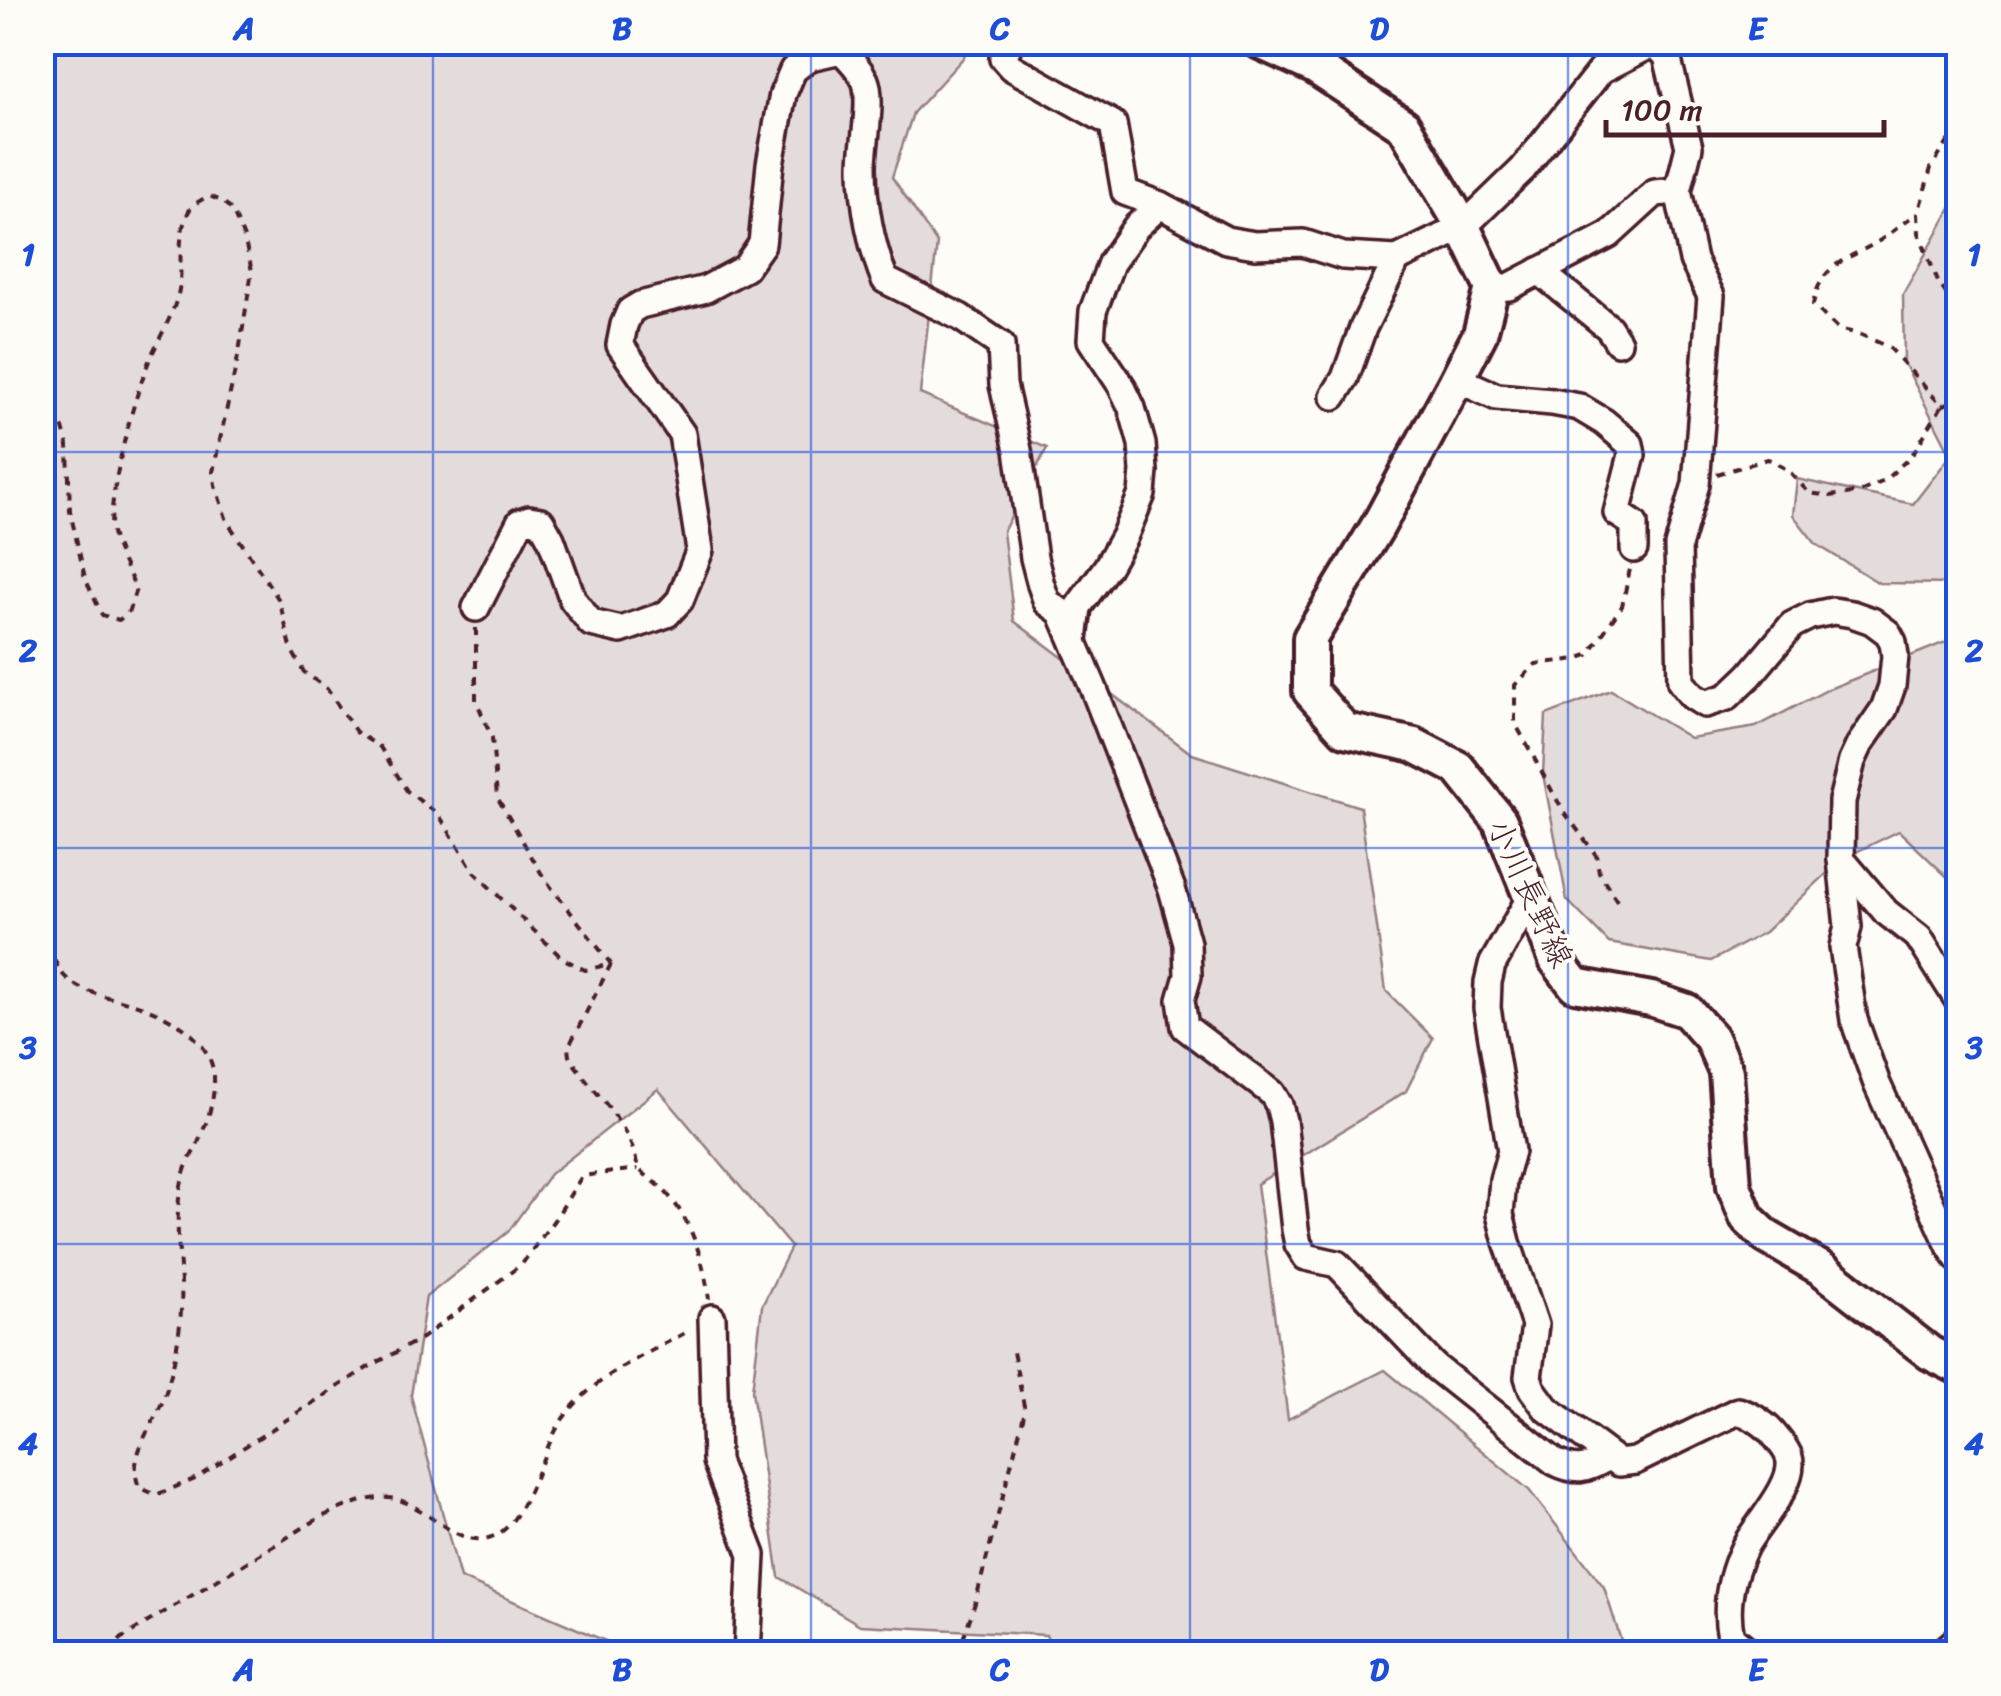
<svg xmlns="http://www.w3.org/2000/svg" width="2001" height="1696" font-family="Sriracha,'Klee One',sans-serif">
	<rect width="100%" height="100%" fill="#fdfcf7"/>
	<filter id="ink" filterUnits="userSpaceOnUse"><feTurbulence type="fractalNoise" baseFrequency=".01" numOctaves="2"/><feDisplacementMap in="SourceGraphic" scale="20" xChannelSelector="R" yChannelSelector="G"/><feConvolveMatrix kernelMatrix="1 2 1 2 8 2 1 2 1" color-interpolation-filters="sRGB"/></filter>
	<g filter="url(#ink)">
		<g fill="#e3dcda" stroke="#967e82" stroke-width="2.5">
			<polygon points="42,43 971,43 963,58 913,113 892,177 937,243 920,394 1047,448 1003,532 1014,621 1192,754 1360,807 1386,991 1433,1038 1406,1091 1257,1184 1288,1419 1385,1370 1529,1490 1604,1587 1625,1653 1054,1654 1046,1635 860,1625 779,1577 752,1391 762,1306 791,1247 658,1089 550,1174 508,1232 426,1297 411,1396 460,1578 633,1653 43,1653"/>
			<polygon points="1958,196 1958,584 1879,583 1816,544 1793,515 1797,479 1913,504 1951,455 1904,363 1903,294"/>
			<polygon points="1958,642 1958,887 1899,831 1842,859 1765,932 1711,961 1609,943 1567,900 1543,774 1546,715 1611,690 1690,738 1756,727 1829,689 1943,643"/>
		</g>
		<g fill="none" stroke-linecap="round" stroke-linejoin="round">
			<defs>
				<g id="minor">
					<polyline points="1010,42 1003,58 1011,67 1113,124 1125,192 1160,205"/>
					<polyline points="1655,44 1667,56 1689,147 1678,191 1693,260 1711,296 1696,484 1678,546 1681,682 1692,696 1705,704 1727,697 1750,675 1792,625 1810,616 1833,611 1852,614 1872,621 1888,633 1893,642 1895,656 1892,686 1884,709 1860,744 1852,761 1842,801 1841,859 1848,927 1843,947 1854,1020 1877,1084 1950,1246 1958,1259"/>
					<polyline points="1539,271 1609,328 1618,342"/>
					<polyline points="1492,288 1509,287 1609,235 1655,193 1678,191"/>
					<polyline points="1457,379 1497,397 1552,402 1579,407 1604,422 1630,444 1632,455 1617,513 1634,524 1634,549"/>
					<polyline points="1334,396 1345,378 1363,328 1397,259"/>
					<path d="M476,608L520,522L529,519L541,521L551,539L573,600L591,623L621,630L667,614L680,600L700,550L682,434L620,345L624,325L630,311L640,305L706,289L745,268L762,244L770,164L783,94L793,70L810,57L841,50C850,59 859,68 865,80C873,99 863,144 863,166C863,203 871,246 885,280L960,317L1001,345L1003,385L1018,450L1034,558L1041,585L1047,602L1061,612L1093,687L1172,889L1187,943L1188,976L1181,1000L1185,1027L1272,1093L1279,1105L1283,1121L1295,1229L1298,1244L1306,1257L1337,1264L1434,1366L1555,1462C1580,1474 1585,1469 1609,1457"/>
					<polyline points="1074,640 1078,607 1107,567 1124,537 1142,494 1144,471 1142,444 1132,408 1121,385 1091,340 1093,311 1111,263 1136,227 1160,205 1226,240 1255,245 1303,243 1343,256 1397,259 1463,227 1523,169 1601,70 1656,42"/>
					<polyline points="1841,859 1886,912 1919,938 1958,1000"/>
					<path d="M1530,898L1492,965L1488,982L1487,1008L1511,1151L1503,1180L1500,1214L1507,1242L1535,1325L1528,1377L1532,1389L1546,1408L1619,1463L1635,1461L1738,1411C1752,1415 1767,1425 1776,1437C1780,1442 1787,1450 1789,1457C1797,1482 1757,1524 1745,1546C1731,1575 1724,1606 1731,1637L1752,1654"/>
					<polyline points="712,1318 716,1461 752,1555 747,1654"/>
					<polyline points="1940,1654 1958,1639"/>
				</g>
				<polyline id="major" points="1260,42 1315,67 1404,126 1463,227 1492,288 1480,334 1455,383 1378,526 1310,638 1310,691 1345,730 1414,745 1458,768 1500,821 1556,960 1575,985 1651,999 1687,1011 1711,1038 1726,1072 1734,1186 1747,1218 1767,1237 1822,1269 1930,1353 1958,1367"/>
			</defs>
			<use href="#minor" stroke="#4a1f2b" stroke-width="32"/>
			<use href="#major" stroke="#4a1f2b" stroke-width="40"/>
			<g stroke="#4a1f2b" stroke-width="4" stroke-dasharray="8 8" stroke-linecap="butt">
				<polyline points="1958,127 1931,168 1918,214 1919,233 1938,282 1958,311"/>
				<path d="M42,383L63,428L68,446L70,511L85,578L102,615L119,620L128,613L136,589C129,573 111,541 111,525C112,480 132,404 149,361C158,340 170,321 177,298C185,272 175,242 187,215C191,205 199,201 209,196L224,202L233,212L244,238L252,271L239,352L213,472L215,485L227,521L279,600L292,651L304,672L327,689L356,732L380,747L407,791L439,815L474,872L562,958L585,970L611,964"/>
				<polyline points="1942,406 1958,398"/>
				<path d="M1717,474L1768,459L1788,470L1809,493L1830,496L1860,492L1884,481L1912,455L1942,406L1889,347L1859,334L1838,329L1813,305C1821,259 1854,259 1885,237C1897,229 1905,220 1918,214"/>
				<polyline points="476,628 476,700 492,738 497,797 544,878 611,964"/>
				<polyline points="1617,901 1599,872 1596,855 1562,809 1515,723 1515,685 1536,664 1577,659 1588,655 1622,606 1630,569"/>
				<path d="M42,916L48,919C50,935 51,957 60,971C74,990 99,995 120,1000C157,1009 211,1033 214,1077C215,1101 207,1122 198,1143C194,1152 188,1161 185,1170C173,1208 179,1245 181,1283C183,1322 176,1359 165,1395C155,1424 126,1455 139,1487L156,1495L193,1480L367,1368L422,1338L522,1264L557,1216L582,1176L638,1169"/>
				<path d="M611,964L568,1048L569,1056C594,1095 630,1121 638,1169C648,1177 660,1185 668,1195C693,1223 704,1263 709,1299"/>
				<path d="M110,1654L121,1639L138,1628L321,1517C345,1507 375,1491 402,1501C431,1511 464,1554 498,1534C529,1516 542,1445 565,1416C597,1374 646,1355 690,1330"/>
				<polyline points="958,1654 975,1603 1025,1411 1013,1352"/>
			</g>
			<use href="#minor" stroke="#fdfcf7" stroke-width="25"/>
			<use href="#major" stroke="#fdfcf7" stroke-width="32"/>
		</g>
	</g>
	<path fill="none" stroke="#1d4ed8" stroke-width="2.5" stroke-opacity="0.55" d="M433,42V1654M811,42V1654M1190,42V1654M1568,42V1654M42,452H1958M42,848H1958M42,1244H1958"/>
	<g text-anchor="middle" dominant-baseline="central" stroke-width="8" stroke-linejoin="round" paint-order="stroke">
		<g font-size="32" fill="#4a1f2b" stroke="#fdfcf7">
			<text transform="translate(1530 893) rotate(65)">小川長野線</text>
		</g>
	</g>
	<rect width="2001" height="1696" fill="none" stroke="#fdfcf7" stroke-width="110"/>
	<path d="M1606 120v15h278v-15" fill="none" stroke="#4a1f2b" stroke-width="5"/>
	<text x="1621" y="120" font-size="30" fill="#4a1f2b" stroke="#fdfcf7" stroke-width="8" paint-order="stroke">100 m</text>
	<rect x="55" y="55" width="1891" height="1586" fill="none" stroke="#1d4ed8" stroke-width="4"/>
	<g font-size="32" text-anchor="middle" font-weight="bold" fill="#1d4ed8">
		<text x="244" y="39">A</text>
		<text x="622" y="39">B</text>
		<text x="1000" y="39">C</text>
		<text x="1379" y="39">D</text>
		<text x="1757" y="39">E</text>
		<text x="28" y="265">1</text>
		<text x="1974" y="265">1</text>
		<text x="28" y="661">2</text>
		<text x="1974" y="661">2</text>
		<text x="28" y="1058">3</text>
		<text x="1974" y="1058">3</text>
		<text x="28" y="1454">4</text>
		<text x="1974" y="1454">4</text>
		<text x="244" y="1680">A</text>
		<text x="622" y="1680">B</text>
		<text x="1000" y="1680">C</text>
		<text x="1379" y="1680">D</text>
		<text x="1757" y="1680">E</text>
	</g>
</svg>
